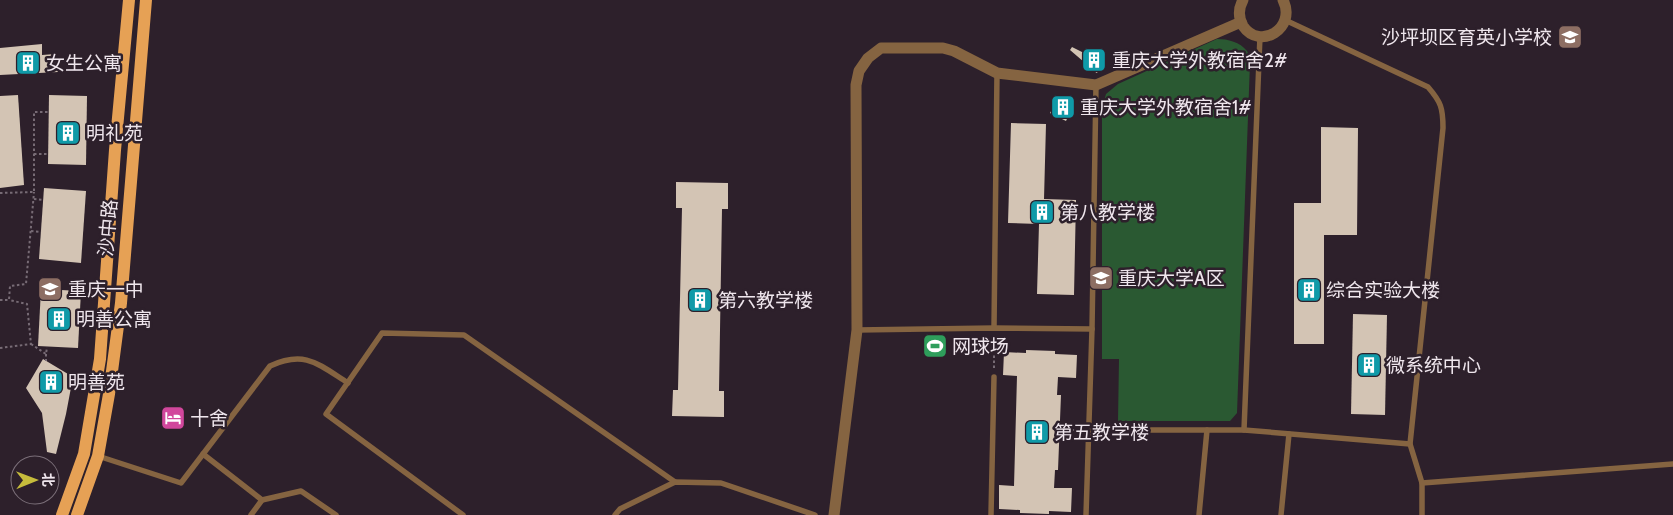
<svg xmlns="http://www.w3.org/2000/svg" width="1673" height="515" font-family="Cabin,'Noto Sans SC',sans-serif">
	<rect width="100%" height="100%" fill="#2d202b"/>
	<path fill="#2a5932" d="M1217,39C1228,39 1240,42 1247,51C1249,54 1249,60 1250,63L1237,413L1230,421H1118L1119,359H1102V108L1106,94L1118,84Z"/>
	<g fill="#d3c4b4">
		<polygon points="42,44 42,55 55,54 58,72 0,75 0,48"/>
		<polygon points="1072,47 1094,58 1095,56 1103,60 1097,73 1083,65 1084,62 1070,50"/>
		<polygon points="18,95 24,185 0,188 0,96"/>
		<polygon points="49,95 87,96 86,165 48,164"/>
		<polygon points="1057,100 1072,108 1066,121 1050,113"/>
		<polygon points="1011,123 1046,124 1044,199 1076,200 1074,295 1037,294 1039,224 1008,223"/>
		<polygon points="1321,127 1358,128 1357,235 1324,235 1324,344 1294,344 1294,203 1321,203"/>
		<polygon points="676,182 728,183 728,209 722,209 719,391 724,391 724,417 672,416 673,390 678,390 682,208 676,208"/>
		<polygon points="44,188 86,191 81,263 39,259"/>
		<polygon points="41,289 81,291 78,348 38,346"/>
		<polygon points="1353,314 1387,315 1385,415 1351,414"/>
		<polygon points="1026,350 1055,351 1055,354 1077,355 1076,378 1058,377 1057,395 1061,395 1058,470 1055,470 1054,488 1072,488 1071,512 1049,511 1049,514 1020,513 1020,510 999,509 999,485 1014,486 1017,376 1003,375 1004,352 1026,353"/>
		<polygon points="43,359 73,377 66,414 56,454 47,452 42,413 26,388"/>
	</g>
	<g fill="none" stroke-linecap="round" stroke-linejoin="round">
		<g stroke="#776b75" stroke-width="2" stroke-dasharray="2.5 2.5" stroke-linecap="butt">
			<polyline points="34,154 48,154"/>
			<polyline points="0,193 34,192 34,112 49,112"/>
			<polyline points="34,199 43,200"/>
			<polyline points="31,231 41,232"/>
			<polyline points="0,300 9,300 10,286 26,284 34,192"/>
			<polyline points="31,344 46,354 47,347"/>
			<polyline points="0,348 31,344 27,304 9,300"/>
			<polyline points="46,354 46,361"/>
			<polyline points="994,368 994,338"/>
			<polyline points="1068,430 1080,430"/>
			<polyline points="1097,430 1132,430"/>
		</g>
		<g stroke="#856441" stroke-width="5.5">
			<path d="M1285,20L1428,87C1441,102 1443,108 1443,128L1410,444L1422,483V515"/>
			<polyline points="994,328 997,73"/>
			<polyline points="857,330 994,328 1092,329"/>
			<polyline points="1140,430 1244,430 1410,444"/>
			<polyline points="1244,430 1260,36"/>
			<polyline points="203,454 262,500"/>
			<path d="M98,456L181,483L270,366C305,350 318,364 348,383"/>
			<polyline points="1422,483 1673,464"/>
			<polyline points="251,515 262,500 301,491 336,515"/>
			<polyline points="463,515 326,414 382,333 464,335 675,482"/>
			<polyline points="615,515 620,509 675,482 721,483 815,515"/>
			<polyline points="991,515 994,377"/>
			<polyline points="1086,515 1092,329 1096,85"/>
			<polyline points="1199,515 1207,430"/>
			<polyline points="1281,515 1289,434"/>
		</g>
		<g stroke="#856441" stroke-width="11">
			<path d="M1243,0C1238,9 1238,17 1243,26C1260,51 1297,28 1283,0"/>
			<polyline points="834,515 857,330 856,85 859,71 868,58 881,48 943,48 954,51 997,73 1096,85 1241,22"/>
		</g>
		<g stroke="#e6a155" stroke-width="12">
			<polyline points="62,515 84,454 100,359 115,150 129,0"/>
			<polyline points="77,515 98,456 109,394 121,303 146,0"/>
		</g>
	</g>
	<defs>
		<symbol id="school-square" viewBox="-11 -11 22 22"><rect x="-9" y="-9" width="18" height="18" rx="4" fill="#8d6e63" stroke="#2d202b"/><path d="M0-5L7-2L0 1L-7-2ZM-4 1L0 2.5L4 1V4Q0 6-4 4Z" fill="#fff"/></symbol>
		<symbol id="building-square" viewBox="-11 -11 22 22"><rect x="-9" y="-9" width="18" height="18" rx="4" fill="#0f9aa8" stroke="#2d202b"/><path d="M-4-6H4V6H1V3H-1V6H-4ZM-2.5-4.3h1.7v1.8h-1.7ZM.8-4.3h1.7v1.8H.8ZM-2.5-1h1.7V.8h-1.7ZM.8-1h1.7V.8H.8Z" fill="#fff"/></symbol>
		<symbol id="university-square" viewBox="-11 -11 22 22"><rect x="-9" y="-9" width="18" height="18" rx="4" fill="#8d6e63" stroke="#2d202b"/><path d="M0-5L7-2L0 1L-7-2ZM-4 1L0 2.5L4 1V4Q0 6-4 4Z" fill="#fff"/></symbol>
		<symbol id="stadium-square" viewBox="-11 -11 22 22"><rect x="-9" y="-9" width="18" height="18" rx="4" fill="#2e9e5b" stroke="#2d202b"/><path d="M0-5a6.5 5 0 1 0 0 10a6.5 5 0 1 0 0-10ZM-3.5-1.8h7v3.6h-7Z" fill="#fff"/></symbol>
		<symbol id="hotel-square" viewBox="-11 -11 22 22"><rect x="-9" y="-9" width="18" height="18" rx="4" fill="#d1479c" stroke="#2d202b"/><path d="M-6-4.5h1.5V1H6V5H4.5V3h-9V5H-6ZM-4 0a1.8 1.8 0 1 1 3.6 0ZM.5 0V-2.5h3Q6-2.5 6 0Z" fill="#fff"/></symbol>
	</defs>
	<g fill-rule="evenodd">
		<use href="#school-square" x="1556" y="23" width="28" height="28"/>
		<use href="#building-square" x="1080" y="46" width="28" height="28"/>
		<use href="#building-square" x="14" y="49" width="28" height="28"/>
		<use href="#building-square" x="1049" y="93" width="28" height="28"/>
		<use href="#building-square" x="54" y="119" width="28" height="28"/>
		<use href="#building-square" x="1028" y="198" width="28" height="28"/>
		<use href="#university-square" x="1087" y="264" width="28" height="28"/>
		<use href="#school-square" x="36" y="275" width="28" height="28"/>
		<use href="#building-square" x="1295" y="276" width="28" height="28"/>
		<use href="#building-square" x="686" y="286" width="28" height="28"/>
		<use href="#building-square" x="45" y="305" width="28" height="28"/>
		<use href="#stadium-square" x="921" y="332" width="28" height="28"/>
		<use href="#building-square" x="1355" y="351" width="28" height="28"/>
		<use href="#building-square" x="37" y="368" width="28" height="28"/>
		<use href="#hotel-square" x="159" y="404" width="28" height="28"/>
		<use href="#building-square" x="1023" y="418" width="28" height="28"/>
	</g>
	<g text-anchor="middle" dominant-baseline="central" stroke-width="5" stroke-linejoin="round" paint-order="stroke">
		<g font-size="19" fill="#efe6ed" stroke="#2d202b" text-anchor="start">
			<text x="1552" y="37" text-anchor="end">沙坪坝区育英小学校</text>
			<text x="1112" y="60">重庆大学外教宿舍2#</text>
			<text x="46" y="63">女生公寓</text>
			<text x="1080" y="107">重庆大学外教宿舍1#</text>
			<text x="86" y="133">明礼苑</text>
			<text x="1060" y="212">第八教学楼</text>
			<text x="1118" y="278">重庆大学A区</text>
			<text x="68" y="289">重庆一中</text>
			<text x="1326" y="290">综合实验大楼</text>
			<text x="718" y="300">第六教学楼</text>
			<text x="76" y="319">明善公寓</text>
			<text x="952" y="346">网球场</text>
			<text x="1386" y="365">微系统中心</text>
			<text x="68" y="382">明善苑</text>
			<text x="190" y="418">十舍</text>
			<text x="1054" y="432">第五教学楼</text>
		</g>
		<g font-size="19" fill="#efe6ed" stroke="#2d202b">
			<text transform="translate(108 228) rotate(-85)">沙中路</text>
		</g>
	</g>
	<g transform="translate(35 480) rotate(89)"><circle r="24" fill="#2d202b" stroke="#7b6f79"/>
	<path d="M0-4L9 19L0 12L-9 19Z" fill="#c6bc3c"/>
	<text y="-8" font-size="14" font-weight="bold" text-anchor="middle" fill="#efe6ed">北</text>
	</g>
</svg>
